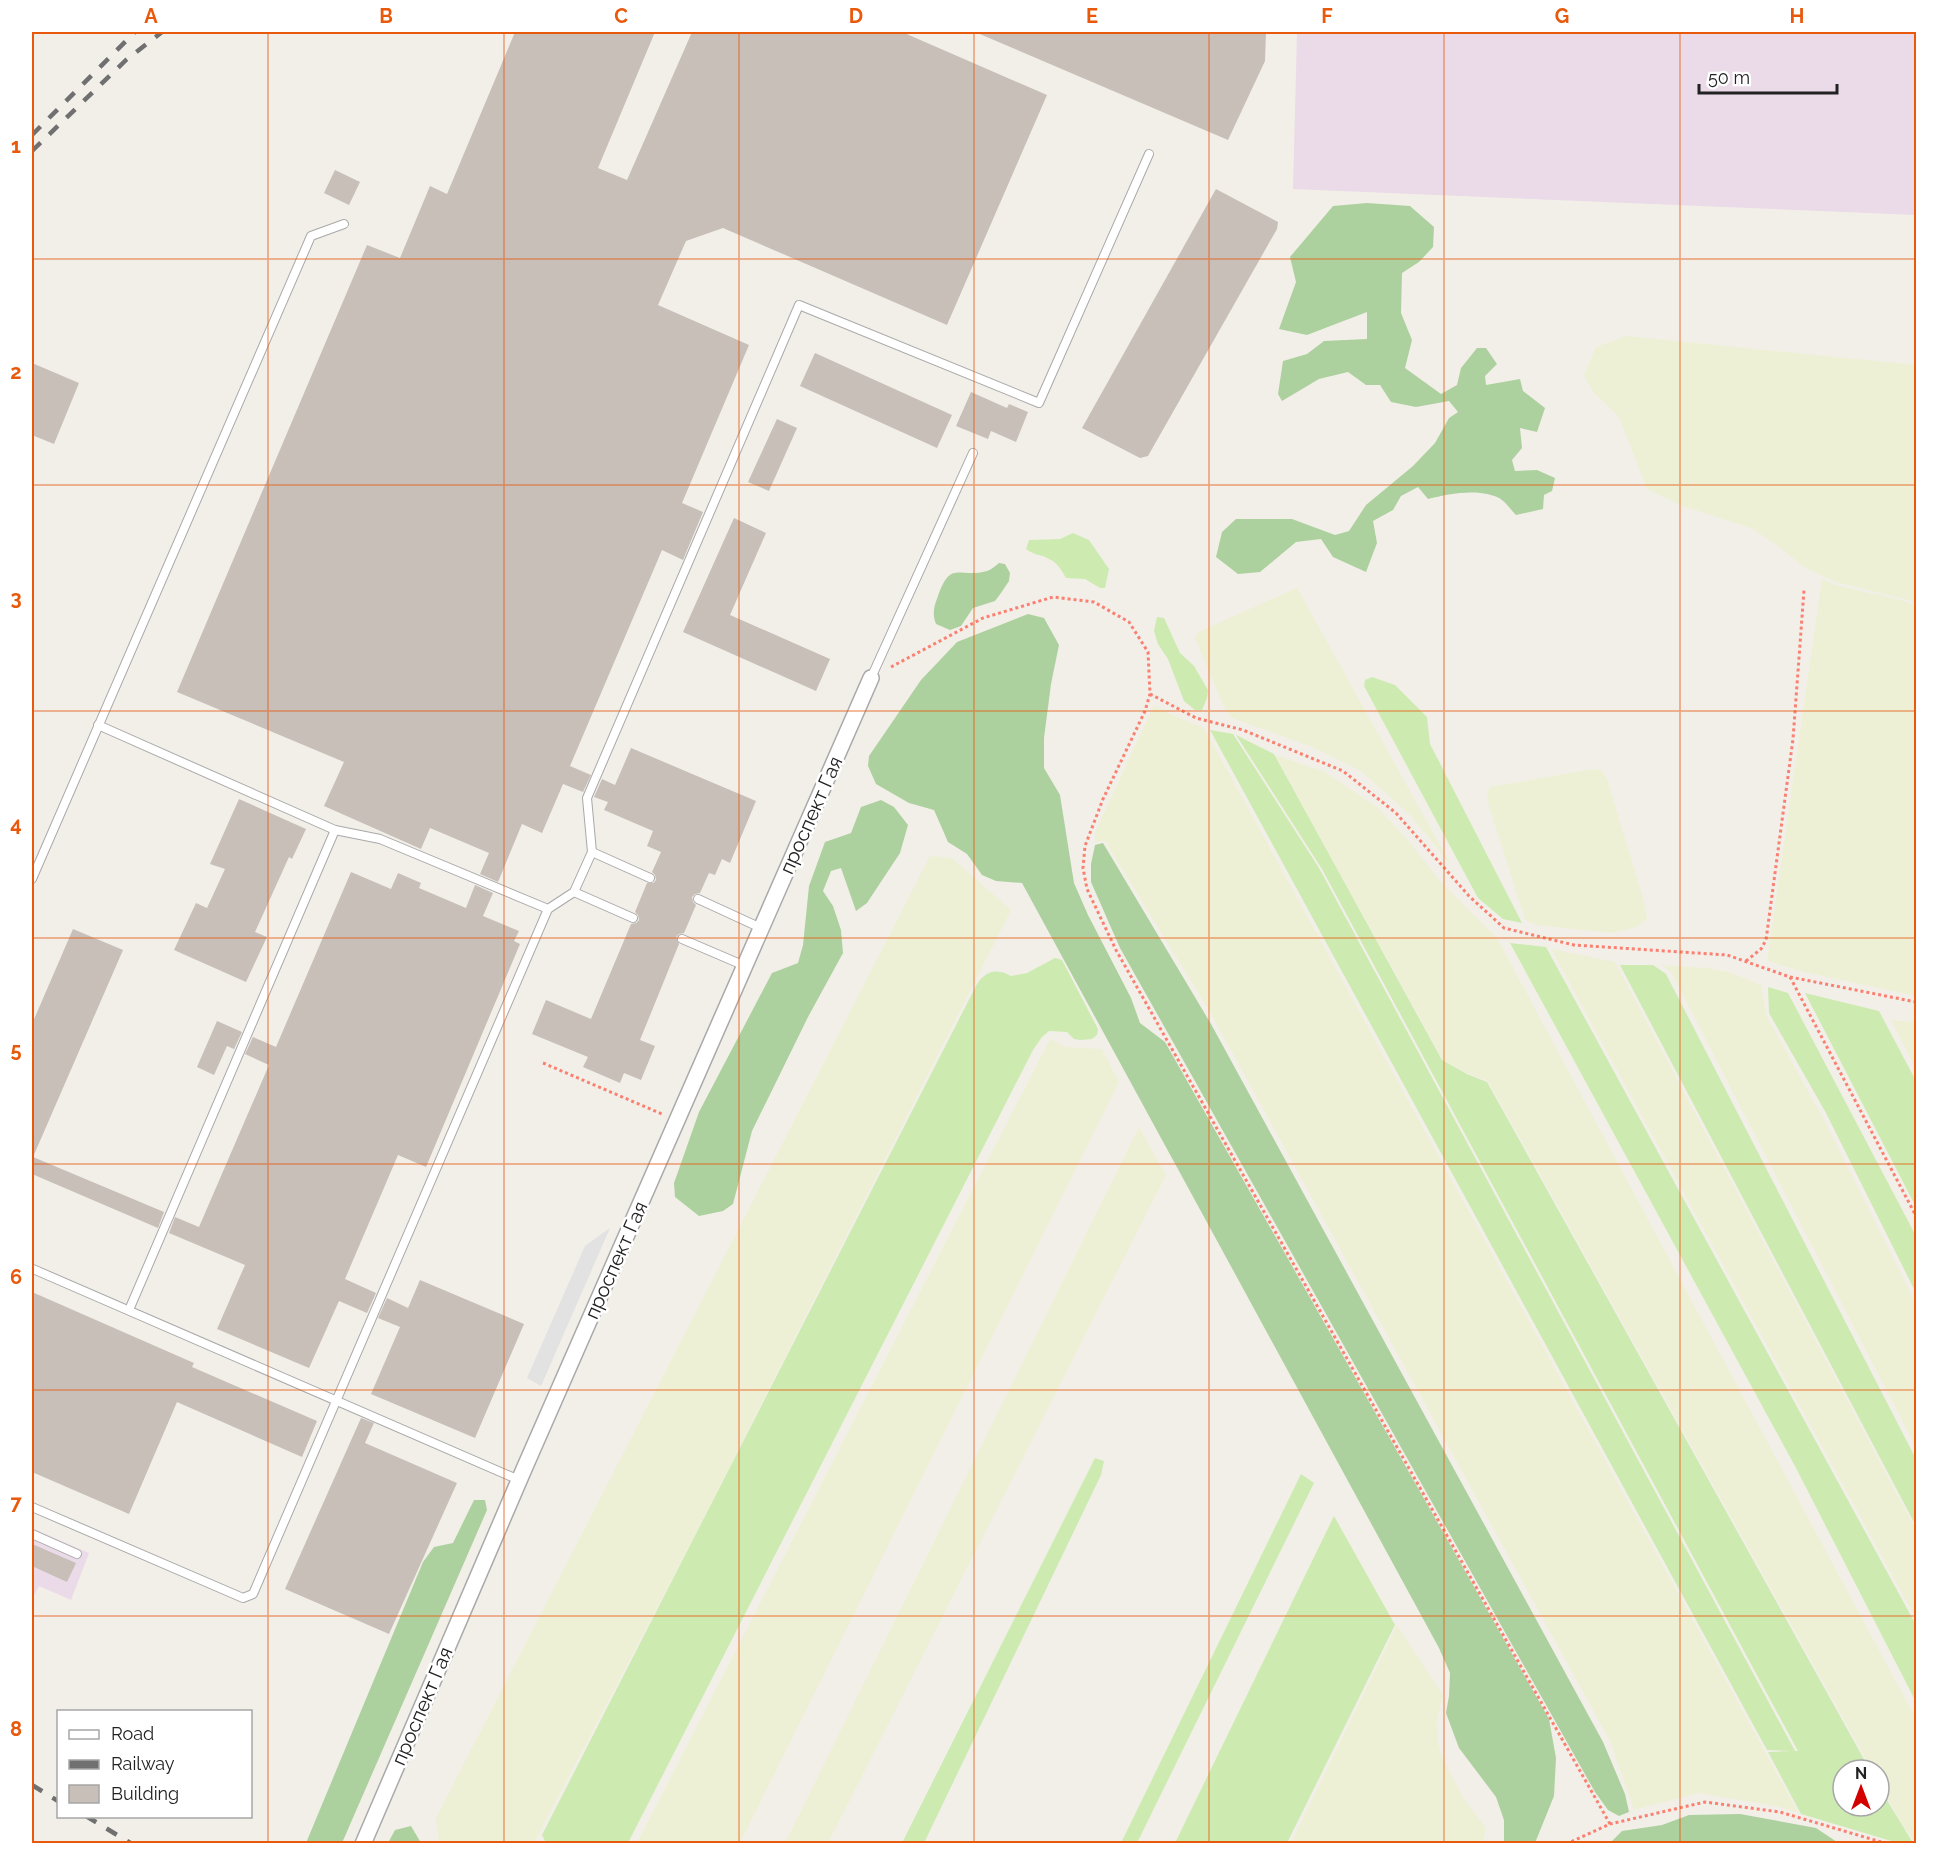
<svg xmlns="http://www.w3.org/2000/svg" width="1948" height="1875" font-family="Raleway,sans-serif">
	<rect width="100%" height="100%" fill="#f2efe9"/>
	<g fill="#ebdbe8">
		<polygon points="1297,32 1916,32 1916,215 1293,189"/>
		<polygon points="32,1528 89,1553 71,1600 39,1586 32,1599"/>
	</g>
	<g fill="#eef0d5">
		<polygon points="1626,336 1916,365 1916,602 1836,582 1805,568 1778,546 1751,528 1682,506 1647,489 1619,417 1593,392 1584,375 1596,347"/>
		<polygon points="1822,579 1835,585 1901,600 1916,606 1916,996 1804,972 1767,961"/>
		<polygon points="1297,588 1451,865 1410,815 1361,771 1312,747 1232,718 1224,707 1195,638 1198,632"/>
		<polygon points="1154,705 1170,714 1204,728 1798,1812 1774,1806 1699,1793 1634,1810 1610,1741 1211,1014 1105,841 1095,842 1095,832"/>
		<polygon points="1275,755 1325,772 1377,807 1406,838 1441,882 1497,938 1916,1719 1916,1843 1902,1824 1879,1783 1879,1770 1872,1770 1488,1081 1467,1073 1443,1060"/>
		<polygon points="1593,769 1601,770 1607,779 1644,901 1647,919 1637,927 1612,933 1536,925 1525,920 1489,806 1487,793 1490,787"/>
		<polygon points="930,856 952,858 1011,910 695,1535 534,1843 439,1843 436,1818"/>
		<polygon points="1551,949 1615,962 1916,1530 1916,1619"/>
		<polygon points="1662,965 1706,968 1729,972 1761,985 1766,1015 1823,1118 1916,1304 1916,1448 1672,974"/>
		<polygon points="1891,1020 1916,1022 1916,1069"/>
		<polygon points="1050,1039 1065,1047 1102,1049 1119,1082 740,1843 637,1843"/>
		<polygon points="1139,1127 1166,1175 828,1843 785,1843"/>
		<polygon points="1397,1625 1443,1695 1437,1720 1438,1743 1443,1759 1464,1799 1486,1828 1482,1843 1291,1843"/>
	</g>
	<g fill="#cdebb0">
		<path d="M1073,533L1089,540L1109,569L1105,588H1100L1085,579L1066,578C1062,571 1057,562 1049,559C1041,554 1035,556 1026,549L1029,540L1060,539Z"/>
		<polygon points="1157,617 1164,618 1180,653 1194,666 1208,690 1207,698 1202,710 1195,710 1184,701 1168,659 1158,644 1154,631"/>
		<polygon points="1372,677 1395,685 1427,717 1430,744 1522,923 1503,919 1478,898 1364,686 1365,680"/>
		<polygon points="1210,730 1233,734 1319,868 1795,1751 1798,1751 1322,869 1236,735 1274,754 1442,1060 1467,1074 1487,1082 1870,1770 1843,1770 1843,1806 1879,1806 1879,1787 1913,1843 1898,1843 1801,1814 1768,1752 1791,1751 1767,1750"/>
		<polygon points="1510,943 1546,947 1916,1625 1916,1702 1796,1468"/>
		<path d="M1055,958L1062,960L1098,1029L1097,1035L1092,1039L1080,1040L1074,1039L1067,1032L1049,1031L1042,1037L1033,1050L628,1843H546L542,1835L977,984C986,971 996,968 1011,976L1027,973Z"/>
		<polygon points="1620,965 1653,965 1666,974 1916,1459 1916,1526"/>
		<polygon points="1768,987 1788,993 1916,1236 1916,1293 1826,1113 1769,1013"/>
		<polygon points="1805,993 1879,1011 1916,1081 1916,1207"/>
		<polygon points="1095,1458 1104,1461 1101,1475 924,1843 902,1843"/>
		<polygon points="1301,1474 1314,1483 1137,1843 1121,1843"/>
		<polygon points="1334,1516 1395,1625 1287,1843 1175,1843"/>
	</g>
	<g fill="#add19e">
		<path d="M1367,203L1410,206L1434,227L1433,247L1419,262L1402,273L1401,313L1412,340L1405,368L1441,394L1457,385L1461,368L1477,348H1486L1497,364L1485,376L1486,385L1520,379L1523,391L1545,408L1537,432L1520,428L1522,448L1512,460L1515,471L1537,470L1555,478L1552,491L1544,495L1543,509L1516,515C1511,510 1505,501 1499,498C1478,488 1449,494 1428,499L1418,487L1401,496L1393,510L1373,521L1377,543L1366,572L1333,557L1321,539L1296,542L1260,572L1238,574L1216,557L1222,532L1236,519H1292L1335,535L1349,531L1366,505L1413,466L1435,443L1449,418L1458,412L1449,401L1416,407L1391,402L1380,385H1366L1348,372L1319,379L1282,401L1278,394L1283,361L1307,354L1324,341L1367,339V312L1307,335L1279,329L1296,282L1290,257L1333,206Z"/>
		<path d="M999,563L1005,564L1010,573L1009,581L1001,593L995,601L973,608L961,626L950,630L936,624C932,614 934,606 938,596C951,559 959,579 987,571C991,570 995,566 999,563Z"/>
		<polygon points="1028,614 1044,618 1059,645 1051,684 1044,738 1044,768 1060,795 1074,883 1088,915 1131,998 1140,1023 1165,1042 1549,1719 1556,1758 1554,1796 1535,1843 1504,1843 1504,1820 1496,1797 1459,1748 1446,1713 1449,1696 1450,1673 1439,1648 1022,883 996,881 982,875 967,854 948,842 934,810 909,803 876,784 868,766 869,756 921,680 957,642"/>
		<polygon points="881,800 894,807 908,825 900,853 867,903 856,911 841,868 831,871 823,891 833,906 841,930 843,953 808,1017 752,1131 733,1204 723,1211 699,1216 675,1197 674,1183 699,1112 772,973 798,963 803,945 809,886 825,842 851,833 861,807"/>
		<polygon points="1103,843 1211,1024 1603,1742 1625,1794 1629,1812 1619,1816 1608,1810 1595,1792 1120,948 1091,882 1091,864 1095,845"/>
		<polygon points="474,1500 485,1500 487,1510 342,1843 306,1843 423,1562 434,1547 453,1543"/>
		<polygon points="1740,1814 1816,1828 1837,1842 1842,1843 1610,1843 1622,1831 1662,1825 1689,1815"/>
		<polygon points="411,1826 421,1843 388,1843 395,1830"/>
	</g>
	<polygon fill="#e2e2e2" points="610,1228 541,1386 527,1378 585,1246"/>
	<g fill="#c7bfb8">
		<polygon points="515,32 655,32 598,168 627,180 692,32 902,32 1047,95 947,325 723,228 686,241 658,305 749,345 682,503 703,512 683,560 662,550 570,766 591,775 583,792 563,784 542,833 522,824 498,882 480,874 489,853 430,828 421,849 324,806 344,762 177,692 367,245 400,258 430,186 447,194"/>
		<polygon points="975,32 1266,32 1265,61 1228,140"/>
		<polygon points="335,170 360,182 349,205 324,193"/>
		<polygon points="1216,189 1278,222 1277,229 1148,456 1140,458 1082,428"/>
		<polygon points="815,353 952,415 937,448 800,386"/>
		<polygon points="32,363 79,383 54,444 32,435"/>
		<polygon points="971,392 1007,408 1009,404 1028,412 1016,442 991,431 988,439 956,426"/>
		<polygon points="777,419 797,428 769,491 748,482"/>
		<polygon points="734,518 766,533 730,615 830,659 816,691 683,632"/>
		<polygon points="631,748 756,801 730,863 722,859 715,875 709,873 700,893 695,894 692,897 693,902 696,905 684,933 679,934 676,937 679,944 640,1040 655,1046 641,1080 624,1073 620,1083 583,1067 588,1057 532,1034 546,1000 591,1019 631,924 636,923 639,920 638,915 635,912 647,883 653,883 656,880 655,875 652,872 661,852 647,846 653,831 604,810 608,802 594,797 602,779 615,785"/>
		<polygon points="239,799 306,829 292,859 289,857 255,932 267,937 246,982 174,950 196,903 207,908 225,869 210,864"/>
		<polygon points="351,872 391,889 398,873 421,883 419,888 466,908 475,885 493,893 483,916 519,931 514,941 520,944 426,1167 398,1155 345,1279 376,1293 367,1313 339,1301 309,1368 217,1329 245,1265 169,1233 175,1217 199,1227 269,1065 245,1054 253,1037 276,1047"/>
		<polygon points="73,929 123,950 33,1157 164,1212 158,1228 32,1174 32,1024"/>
		<polygon points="217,1021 242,1032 234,1049 227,1046 214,1075 197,1067"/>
		<polygon points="420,1280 524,1324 475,1438 371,1394 400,1327 378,1318 387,1298 408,1308"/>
		<polygon points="32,1292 194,1363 192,1367 317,1421 302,1457 177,1402 129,1514 32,1472"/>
		<polygon points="361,1418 374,1423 365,1443 457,1483 389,1634 285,1589"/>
		<polygon points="32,1544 76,1563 67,1582 32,1566"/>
	</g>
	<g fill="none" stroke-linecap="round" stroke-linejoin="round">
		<defs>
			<g id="lane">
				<polyline points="871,678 973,453"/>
				<polyline points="98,725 335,830 380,839 548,909 574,892 592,852"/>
				<polyline points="650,878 592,852 587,798 799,305 1039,403 1149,154"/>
				<polyline points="32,879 311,236 344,224"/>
				<polyline points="574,892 633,918"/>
				<polyline points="698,899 761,928"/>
				<polyline points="682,939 745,966"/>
				<polyline points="33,1269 519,1480"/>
				<polyline points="129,1310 335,830"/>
				<polyline points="32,1507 243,1598 253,1594 548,909"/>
				<polyline points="32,1534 77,1554"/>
			</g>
			<polyline id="street" points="363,1844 524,1469 871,678"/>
		</defs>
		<use href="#lane" stroke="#a9a9a9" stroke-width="10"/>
		<use href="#street" stroke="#a9a9a9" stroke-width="18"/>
		<g stroke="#fa8072" stroke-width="3" stroke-dasharray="3 3" stroke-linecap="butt">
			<polyline points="891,667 983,618 1053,597 1094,602 1129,622 1148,652 1150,694 1145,711 1103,799 1085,846 1083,868 1087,889 1116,950 1610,1824"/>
			<polyline points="1150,694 1196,718 1243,730 1343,771 1396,813 1469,896 1504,928 1574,945 1727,955 1790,977 1916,1002"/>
			<polyline points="1746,961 1761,949 1766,940 1793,739 1804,590"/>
			<polyline points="1790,977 1916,1216"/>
			<polyline points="543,1063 662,1114"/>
			<polyline points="1566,1844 1610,1824 1705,1802 1780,1812 1888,1844"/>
		</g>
		<use href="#lane" stroke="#fff" stroke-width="8"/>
		<use href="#street" stroke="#fff" stroke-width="15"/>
		<g stroke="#707070" stroke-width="4.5" stroke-dasharray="12 12" stroke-linecap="butt">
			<polyline points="32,135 135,32"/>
			<polyline points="32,151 126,60 162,32"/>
			<polyline points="32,1785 58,1801"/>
			<polyline points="86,1816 132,1844"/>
		</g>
	</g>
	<path fill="none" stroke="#e8590c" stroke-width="1.5" stroke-opacity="0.55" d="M268,32V1844M504,32V1844M739,32V1844M974,32V1844M1209,32V1844M1444,32V1844M1680,32V1844M32,259H1916M32,485H1916M32,711H1916M32,938H1916M32,1164H1916M32,1390H1916M32,1616H1916"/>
	<g text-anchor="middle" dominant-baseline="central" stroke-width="5" stroke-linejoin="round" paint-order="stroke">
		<g font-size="20" fill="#222" stroke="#fff">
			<text transform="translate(811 815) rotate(-66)">проспект Гая</text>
			<text transform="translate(616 1260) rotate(-66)">проспект Гая</text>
			<text transform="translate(422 1706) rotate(-67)">проспект Гая</text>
		</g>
	</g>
	<rect width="1948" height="1875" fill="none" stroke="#ffffff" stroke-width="66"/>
	<rect x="57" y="1710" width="195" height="108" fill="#ffffff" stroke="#a7a7a7" stroke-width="1.5"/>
	<rect x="69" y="1730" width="30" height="9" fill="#ffffff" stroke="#a7a7a7" stroke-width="1.5"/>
	<text x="111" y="1740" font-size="18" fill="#222222">Road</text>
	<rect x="69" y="1760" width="30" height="9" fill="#707070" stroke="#a7a7a7" stroke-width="1.5"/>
	<text x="111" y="1770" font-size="18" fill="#222222">Railway</text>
	<rect x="69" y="1785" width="30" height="18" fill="#c7bfb8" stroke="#a7a7a7" stroke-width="1.5"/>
	<text x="111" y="1800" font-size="18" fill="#222222">Building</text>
	<g transform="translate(1861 1788)"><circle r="28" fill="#ffffff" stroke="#a7a7a7" stroke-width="1.5"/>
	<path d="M0-4.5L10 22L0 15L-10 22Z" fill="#d40000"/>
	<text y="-9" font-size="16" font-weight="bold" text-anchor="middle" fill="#222222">N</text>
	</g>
	<path d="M1699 84v9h138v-9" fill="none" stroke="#222222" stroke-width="3"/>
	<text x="1708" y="84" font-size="18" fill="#222222" stroke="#ffffff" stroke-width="4.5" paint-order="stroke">50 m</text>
	<rect x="33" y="33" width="1882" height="1809" fill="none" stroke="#e8590c" stroke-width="2"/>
	<g font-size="20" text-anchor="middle" font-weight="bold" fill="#e8590c">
		<text x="151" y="23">A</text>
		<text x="386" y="23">B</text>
		<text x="621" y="23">C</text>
		<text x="856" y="23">D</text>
		<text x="1092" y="23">E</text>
		<text x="1327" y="23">F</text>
		<text x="1562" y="23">G</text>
		<text x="1797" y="23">H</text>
		<text x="16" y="153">1</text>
		<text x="16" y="379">2</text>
		<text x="16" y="605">3</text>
		<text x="16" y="831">4</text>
		<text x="16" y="1057">5</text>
		<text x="16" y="1284">6</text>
		<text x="16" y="1510">7</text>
		<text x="16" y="1736">8</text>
	</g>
</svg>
